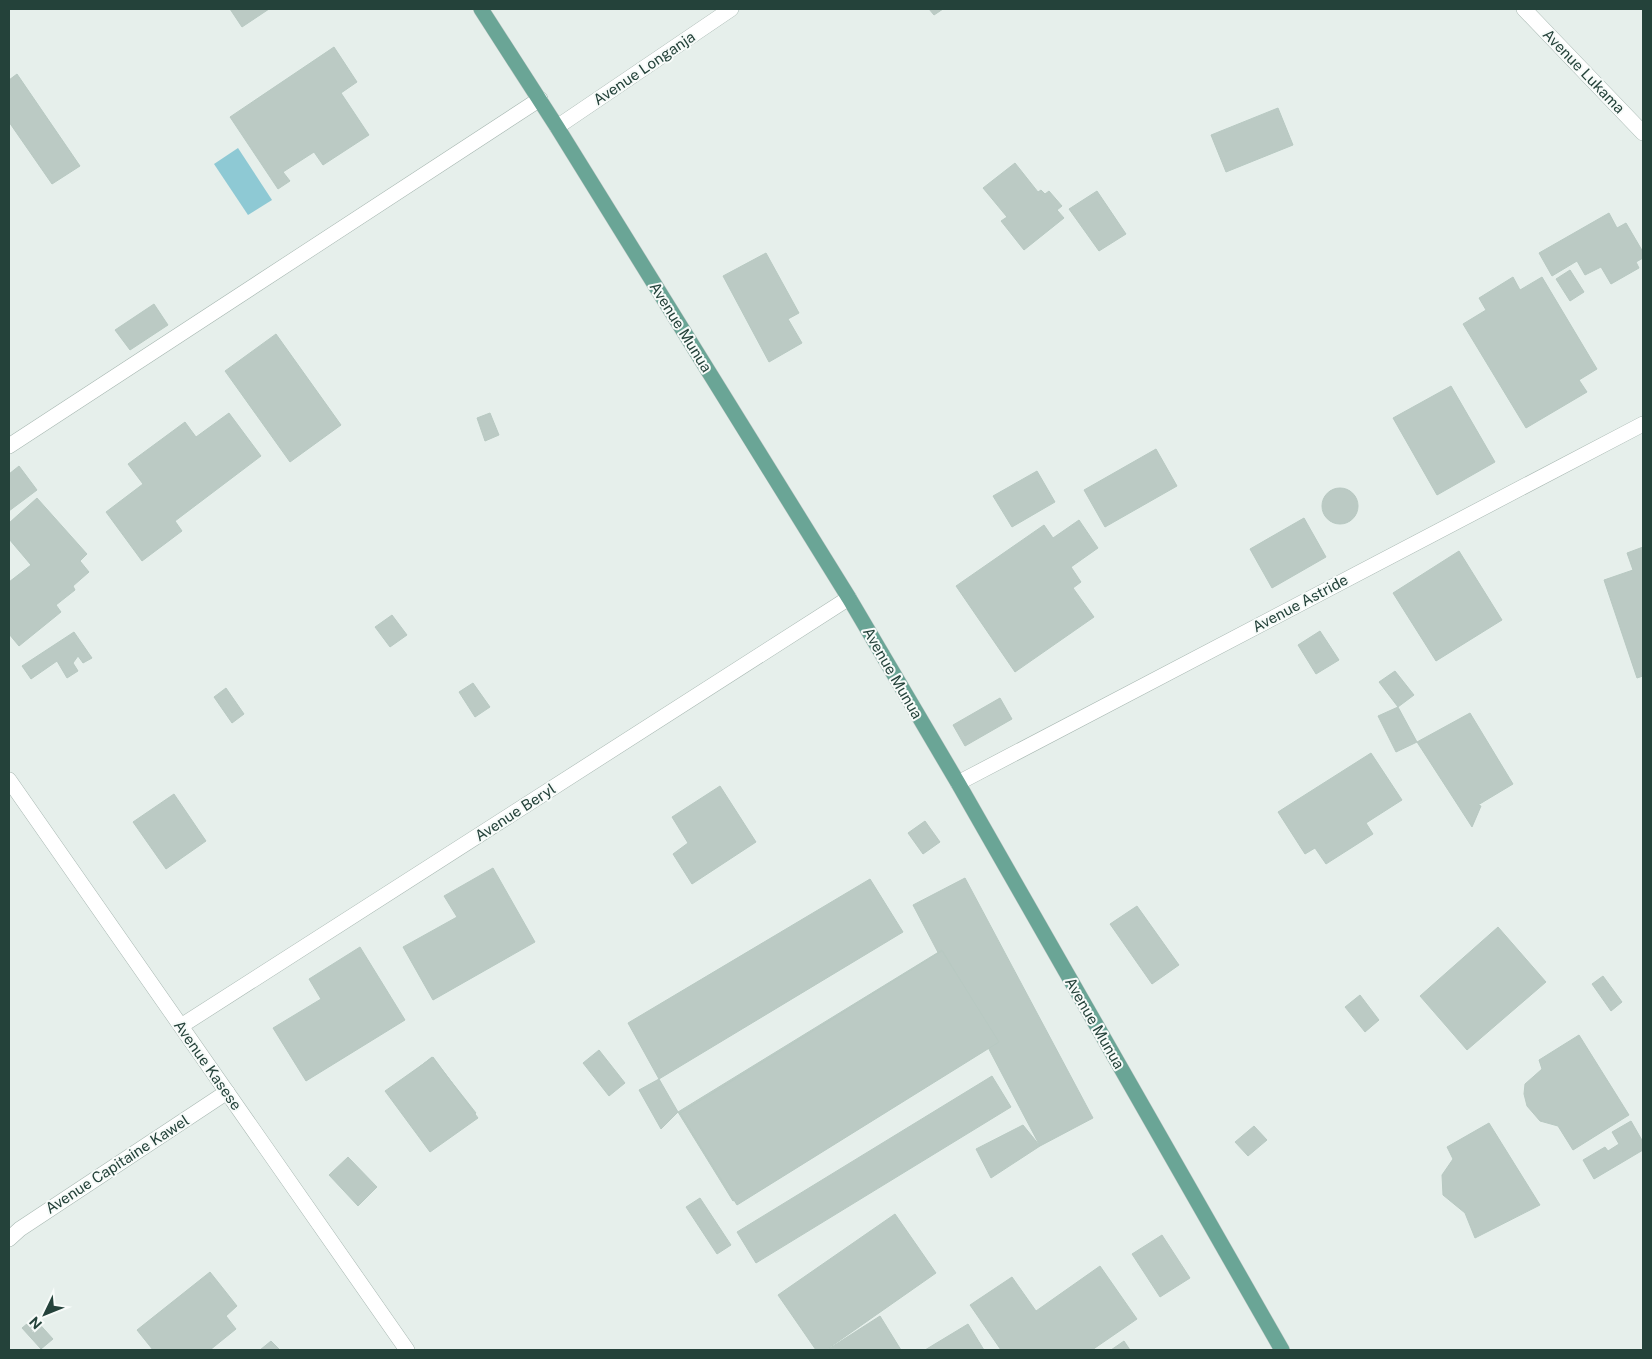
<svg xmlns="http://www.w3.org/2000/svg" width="1652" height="1359" font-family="'Public Sans',sans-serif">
	<rect width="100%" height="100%" fill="#e6efeb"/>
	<polygon fill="#8ec9d4" points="238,148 272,200 248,215 214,164"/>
	<g fill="#bbcac4" stroke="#b8c9c2">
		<polygon points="230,9 269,9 242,27"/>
		<polygon points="929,9 943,9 934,15"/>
		<polygon points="334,47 357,82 341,93 369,135 323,165 314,152 283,172 290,181 278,189 230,117"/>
		<polygon points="17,74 80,166 52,184 9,122 9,80"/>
		<polygon points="1278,108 1293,145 1226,172 1211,135"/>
		<polygon points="1015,163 1038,192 1041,190 1045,194 1049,191 1062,206 1057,210 1064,218 1024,250 1001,221 1007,217 983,188"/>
		<polygon points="1097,191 1126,234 1099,251 1069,209"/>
		<polygon points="1609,213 1617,228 1626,223 1643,252 1643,258 1636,262 1639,268 1611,284 1601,267 1585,275 1577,261 1552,276 1539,253"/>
		<polygon points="766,253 799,313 788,319 802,343 769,362 723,276"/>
		<polygon points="1570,270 1584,292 1570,301 1556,279"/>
		<polygon points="1513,277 1520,290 1542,277 1597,369 1579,380 1587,392 1526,428 1463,324 1486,310 1479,298"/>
		<polygon points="154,304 168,325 130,350 115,330"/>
		<polygon points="276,334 341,425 290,462 225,371"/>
		<polygon points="1451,386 1495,462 1437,495 1393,418"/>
		<polygon points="229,413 261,456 175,521 182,531 142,561 106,512 143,484 128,464 185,422 196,437"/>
		<polygon points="490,413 499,435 485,441 477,418"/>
		<polygon points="1156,449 1177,486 1105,527 1084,490"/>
		<polygon points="19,466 37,490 9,511 9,474"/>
		<polygon points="1037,471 1055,502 1012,527 993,496"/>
		<circle cx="1340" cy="506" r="18"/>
		<polygon points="37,498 87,554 80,561 89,572 73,586 75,590 56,605 61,612 19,646 9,634 9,582 31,565 9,539 9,523"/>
		<polygon points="1304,518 1326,557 1272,588 1250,549"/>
		<polygon points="1079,520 1098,548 1071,567 1081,582 1073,588 1094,617 1015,672 956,586 1044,525 1053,538"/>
		<polygon points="1643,547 1643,676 1637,678 1604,580 1633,570 1627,553"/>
		<polygon points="1459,551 1502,620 1436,661 1393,593"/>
		<polygon points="392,615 407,635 390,647 375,627"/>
		<polygon points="1320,631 1339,660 1316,674 1298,645"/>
		<polygon points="74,632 92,658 83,663 78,656 73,663 78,671 67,678 57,661 31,679 22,666"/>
		<polygon points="1395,671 1414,695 1398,707 1379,682"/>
		<polygon points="473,683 490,707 475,717 459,692"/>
		<polygon points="226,688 244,714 232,723 214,697"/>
		<polygon points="1000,698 1012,719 965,746 953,725"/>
		<polygon points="1398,707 1417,742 1396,752 1378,716"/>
		<polygon points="1470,713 1513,784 1478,805 1481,806 1472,827 1417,742"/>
		<polygon points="1371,753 1402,800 1366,823 1373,834 1326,864 1315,848 1305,854 1278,812"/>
		<polygon points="720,786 756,842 692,884 673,854 688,843 672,817"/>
		<polygon points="174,794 206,841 166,869 133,822"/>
		<polygon points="925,821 940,842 923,854 908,833"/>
		<polygon points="493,868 535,942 433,1000 403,947 457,917 444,896"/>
		<polygon points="965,878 1093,1118 1040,1146 913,905"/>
		<polygon points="870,879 903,932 659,1079 628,1023"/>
		<polygon points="1137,906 1179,965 1152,984 1110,924"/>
		<polygon points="1498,927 1546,982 1467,1050 1420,996"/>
		<polygon points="360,947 405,1020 306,1081 273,1028 321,999 309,979"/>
		<polygon points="942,950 996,1039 733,1201 678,1112"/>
		<polygon points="942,951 999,1042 737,1205 680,1113"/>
		<polygon points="1603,976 1622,1002 1611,1011 1592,984"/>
		<polygon points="1360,995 1379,1020 1365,1032 1345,1007"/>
		<polygon points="1579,1035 1629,1115 1573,1150 1558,1126 1540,1121 1527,1106 1524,1094 1525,1084 1542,1069 1539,1060"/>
		<polygon points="599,1050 625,1083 609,1096 583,1063"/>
		<polygon points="432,1057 476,1113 431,1147 388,1092"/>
		<polygon points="433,1057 478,1118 430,1152 385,1091"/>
		<polygon points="992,1076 1011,1107 756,1263 737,1232"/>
		<polygon points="659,1079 678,1112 661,1129 639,1090"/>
		<polygon points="1631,1121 1643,1142 1643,1150 1594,1179 1583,1160 1605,1147 1608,1151 1619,1144 1612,1132"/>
		<polygon points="1489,1123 1540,1205 1475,1238 1465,1213 1443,1195 1442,1175 1453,1159 1447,1147"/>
		<polygon points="1023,1125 1040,1146 991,1178 976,1149"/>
		<polygon points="1254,1126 1267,1140 1248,1156 1235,1142"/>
		<polygon points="348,1157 377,1187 358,1206 329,1175"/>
		<polygon points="700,1198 731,1245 717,1254 686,1207"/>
		<polygon points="895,1214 936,1273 826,1350 816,1350 778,1295"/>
		<polygon points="1162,1235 1190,1278 1160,1297 1132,1254"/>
		<polygon points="1100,1266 1137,1319 1092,1350 1001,1350 970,1305 1012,1277 1036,1311"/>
		<polygon points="210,1272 237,1306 226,1316 236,1329 210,1350 153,1350 137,1330"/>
		<polygon points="880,1316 901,1350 827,1350"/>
		<polygon points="34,1318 53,1339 41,1349 22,1328"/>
		<polygon points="968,1324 984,1350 925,1350"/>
		<polygon points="271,1341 280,1350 260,1350"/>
		<polygon points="1124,1341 1130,1350 1111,1350"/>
	</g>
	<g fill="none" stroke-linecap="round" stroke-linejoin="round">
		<defs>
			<g id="minor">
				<polyline points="1524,9 1643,133"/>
				<polyline points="557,127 731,9"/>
				<polyline points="9,446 540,99"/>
				<polyline points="9,780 407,1350"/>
				<polyline points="958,783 1643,424"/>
				<polyline points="181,1026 849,598"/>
				<polyline points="9,1239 20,1229 227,1092"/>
			</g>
			<polyline id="major" points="481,9 557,127 849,598 958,783 1282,1350"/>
		</defs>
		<use href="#minor" stroke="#a8b8b2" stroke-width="16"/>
		<use href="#major" stroke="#c2cac8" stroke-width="16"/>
		<use href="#minor" stroke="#fff" stroke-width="15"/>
		<use href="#major" stroke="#6aa596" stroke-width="15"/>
	</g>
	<g text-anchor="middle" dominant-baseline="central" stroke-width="4" stroke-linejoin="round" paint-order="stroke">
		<g font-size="15" fill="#24423a" stroke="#f7fbf9">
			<text transform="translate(644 68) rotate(-34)">Avenue Longanja</text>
			<text transform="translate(1584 71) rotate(46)">Avenue Lukama</text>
			<text transform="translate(681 327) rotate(58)">Avenue Munua</text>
			<text transform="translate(1300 603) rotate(-28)">Avenue Astride</text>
			<text transform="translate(893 673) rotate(60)">Avenue Munua</text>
			<text transform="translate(515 812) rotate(-33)">Avenue Beryl</text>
			<text transform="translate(1095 1023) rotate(60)">Avenue Munua</text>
			<text transform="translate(208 1065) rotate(55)">Avenue Kasese</text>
			<text transform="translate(117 1164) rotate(-33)">Avenue Capitaine Kawel</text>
		</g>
	</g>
	<rect width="1652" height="1359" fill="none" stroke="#24423a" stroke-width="20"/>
	<g transform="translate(45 1314) rotate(227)" stroke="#f7fbf9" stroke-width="4" paint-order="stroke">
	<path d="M0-4L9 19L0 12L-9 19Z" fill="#24423a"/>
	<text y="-8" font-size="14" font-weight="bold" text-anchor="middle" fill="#24423a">N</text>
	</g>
</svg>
